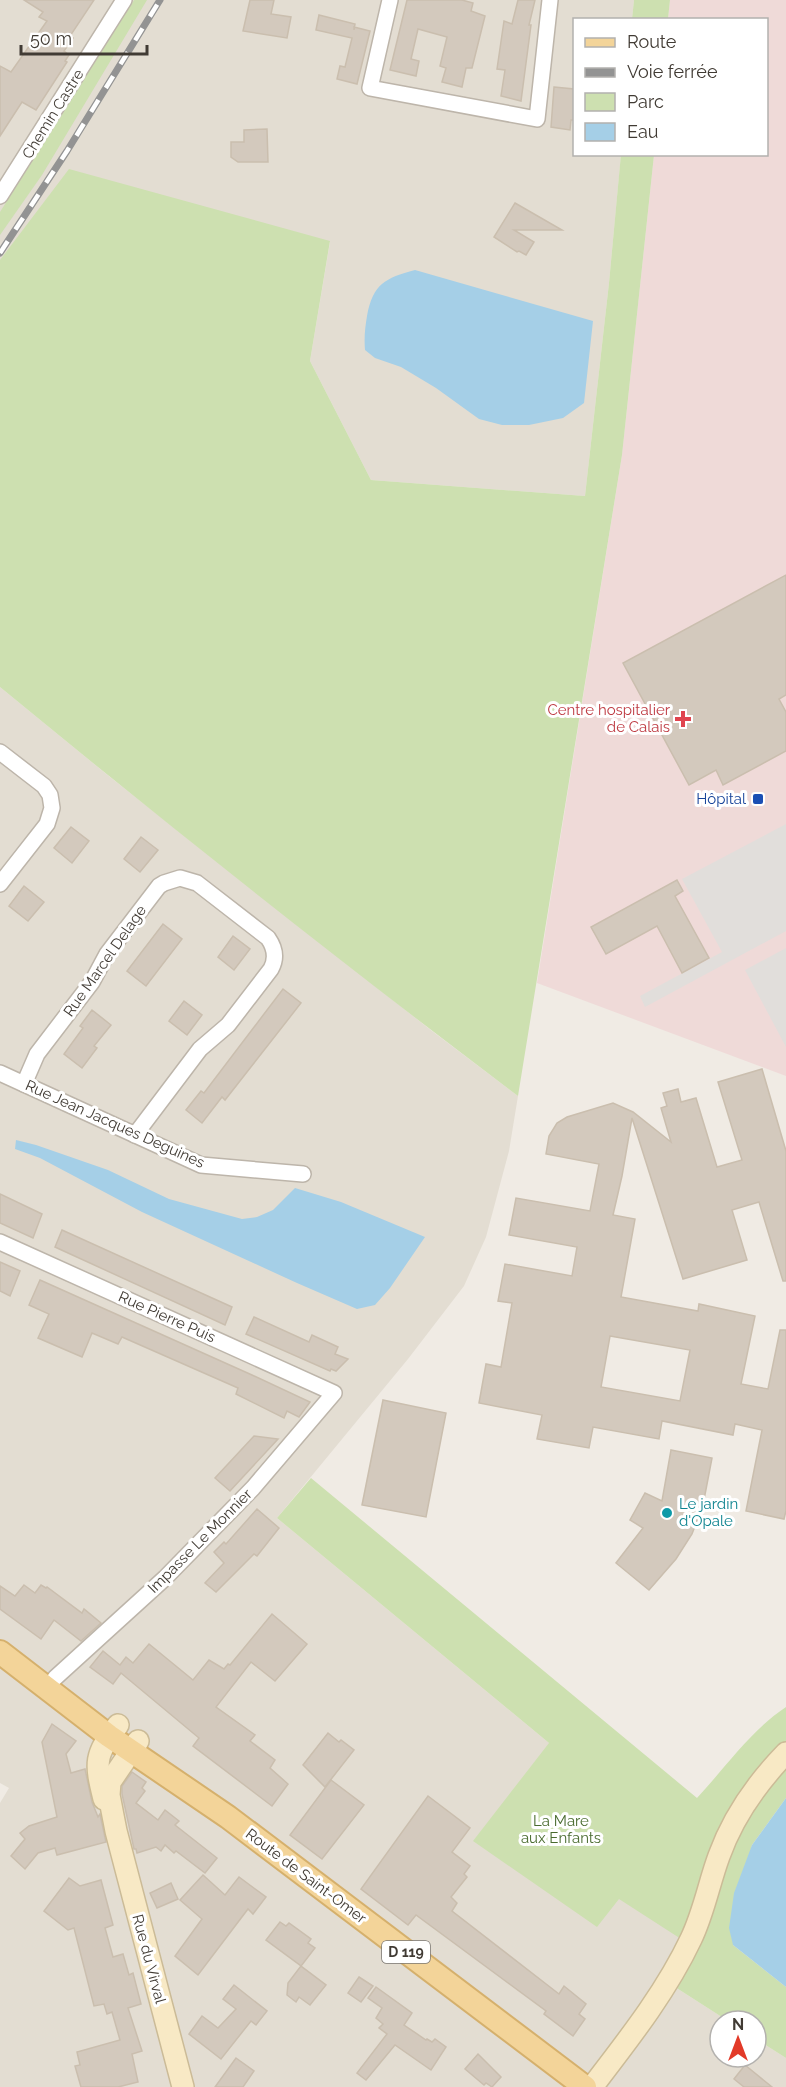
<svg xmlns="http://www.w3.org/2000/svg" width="786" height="2087" font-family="Raleway,sans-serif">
	<rect width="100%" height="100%" fill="#f0ebe4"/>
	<g fill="#e3ddd2">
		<polygon points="0,0 634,0 632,19 574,20 574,154 621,155 609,283 585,496 371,480 310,361 330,242 0,260"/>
		<polygon points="0,687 110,777 432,1031 518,1096 509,1151 486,1237 464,1286 408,1359 277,1518 549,1743 696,1948 675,1987 728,2021 720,2021 720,2057 756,2057 756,2039 786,2058 786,2087 0,2087 0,1803 9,1788 0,1783"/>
	</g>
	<polygon fill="#efdad8" points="670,0 786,0 786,1076 537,983 622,455 654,155 766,154 766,20 668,19"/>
	<g fill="#cde0b0">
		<polygon points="134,0 147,0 42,175 0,235 0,212"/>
		<polygon points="634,0 670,0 668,19 632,19"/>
		<path d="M621,154L654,155L622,455L518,1096C343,964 170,827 0,687V260L69,169L330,241L310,361L371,480L585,496L609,283Z"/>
		<path d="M311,1478L697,1798C726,1767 750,1731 786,1707V1798L752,1845L733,1945L786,1987V2058L756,2039V2021H728L675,1987L695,1948L619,1899L597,1927L473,1841L549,1743L277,1518Z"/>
	</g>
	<g fill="#e1dedb">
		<polygon points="786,824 786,931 645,1007 640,996 722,952 682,879"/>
		<polygon points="786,948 786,1047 745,970"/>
	</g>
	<g fill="#a5cfe7">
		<path d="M415,270L593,321L584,403L563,418L529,425H502L479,419L436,388L401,367L375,358L365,350C364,338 365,328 367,316C373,284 385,278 415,270Z"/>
		<polygon points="16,1140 36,1145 108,1170 169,1199 242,1219 257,1217 273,1210 295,1188 341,1202 425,1237 390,1288 375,1305 357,1309 297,1283 142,1212 40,1158 15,1149"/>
		<polygon points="786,1798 786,1987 733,1945 729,1928 734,1893 752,1845"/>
	</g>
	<g fill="#d3c9bd" stroke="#cabeae" stroke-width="1.5" fill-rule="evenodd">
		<polygon points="24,0 94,0 70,36 73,38 64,51 69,55 65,61 67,62 36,110 22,102 0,136 0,66 11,72 47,21 39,17 43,12"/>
		<polygon points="250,0 274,0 271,14 291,17 287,38 243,31"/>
		<polygon points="407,0 462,0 473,3 471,11 485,16 472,68 466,68 462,87 442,82 446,68 440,66 447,37 418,29 411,59 419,61 416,76 390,70"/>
		<polygon points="518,0 535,0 529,25 531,25 521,101 501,96 505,70 497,69 504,21 512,24"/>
		<polygon points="319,15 355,24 354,30 354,27 370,31 357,84 337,79 340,66 345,67 352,38 316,30"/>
		<polygon points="554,87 574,89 574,120 571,120 570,130 551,127"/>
		<polygon points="267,129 268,162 238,162 231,157 231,142 244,142 244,130"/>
		<polygon points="515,203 562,230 514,230 534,242 526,255 519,251 517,252 494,237"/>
		<polygon points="786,575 786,695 779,699 786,712 786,751 723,785 716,770 689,785 623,663"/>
		<polygon points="71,827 89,841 72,863 54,848"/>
		<polygon points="141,837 158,850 140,872 124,859"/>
		<polygon points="677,880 683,891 675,896 709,958 682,973 657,926 606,954 591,927"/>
		<polygon points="24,886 44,902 28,921 9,906"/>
		<polygon points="163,924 182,939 146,986 127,971"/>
		<polygon points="233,936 250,949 234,970 218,957"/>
		<polygon points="283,989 301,1003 225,1100 222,1097 202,1123 186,1110 201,1091 204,1093"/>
		<polygon points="184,1001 202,1015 187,1035 169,1021"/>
		<polygon points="92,1010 111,1025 94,1046 97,1048 82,1068 64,1054 83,1028 80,1026"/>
		<path d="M762,1069L786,1151V1281H783L759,1202L732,1210L747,1260L683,1279L632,1118L622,1176L613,1215L635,1219L621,1297L698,1311L699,1304L755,1316L741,1384L768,1389L780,1330H786V1511L784,1519L746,1511L762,1430L735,1424L733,1435L662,1421L659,1439L593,1427L589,1448L537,1439L542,1415L479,1403L486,1364L501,1367L512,1303L498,1301L505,1264L572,1276L577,1247L509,1235L516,1198L590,1211L599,1164L546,1154L549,1136L557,1123L567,1117L613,1103L633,1112L671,1142L661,1108L667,1106L663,1093L678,1089L681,1102L696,1098L717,1167L742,1160L718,1082ZM610,1336L690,1350L680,1401L601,1387Z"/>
		<polygon points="0,1194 42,1214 33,1238 0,1223"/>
		<polygon points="62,1230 232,1307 225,1325 55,1247"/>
		<polygon points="0,1262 20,1271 10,1296 0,1291"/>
		<polygon points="40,1280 252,1375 310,1402 299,1417 287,1411 284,1418 236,1394 238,1388 122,1337 118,1344 92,1333 82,1357 38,1338 49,1314 29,1305"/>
		<polygon points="254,1317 309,1342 312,1335 338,1347 335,1354 348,1359 336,1371 331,1369 330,1371 246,1334"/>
		<polygon points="383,1400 446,1413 426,1517 362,1505"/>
		<polygon points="254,1436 278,1439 230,1491 215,1478"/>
		<polygon points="671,1450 712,1458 703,1505 692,1534 676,1559 649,1590 616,1563 643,1528 630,1520 645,1493 662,1501"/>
		<polygon points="257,1509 279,1528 257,1556 254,1554 216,1592 205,1583 224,1563 214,1552 224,1542 226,1544"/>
		<polygon points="24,1585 35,1593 41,1585 46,1588 47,1587 82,1613 84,1609 101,1623 81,1641 54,1620 41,1639 0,1609 0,1586 15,1596"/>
		<polygon points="272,1614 307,1644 275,1681 251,1662 216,1707 255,1735 250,1741 275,1760 270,1768 288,1784 272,1806 193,1746 199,1738 121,1673 113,1684 90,1667 103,1651 120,1665 126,1657 133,1663 149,1644 193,1680 209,1660 224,1669 228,1664 230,1665"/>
		<polygon points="52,1724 76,1741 66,1754 71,1773 85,1769 92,1802 98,1817 100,1814 106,1842 57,1855 55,1848 38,1853 25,1869 11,1856 25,1839 20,1833 29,1826 57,1817 42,1742"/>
		<polygon points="328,1733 339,1742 341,1740 354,1750 325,1787 303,1765"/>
		<polygon points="132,1772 146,1782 142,1788 145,1791 136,1803 158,1820 165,1810 179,1821 175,1825 217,1858 205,1873 176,1851 174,1853 165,1845 161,1851 156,1847 137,1853 136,1849 134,1849 122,1794 122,1786"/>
		<polygon points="331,1780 364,1805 322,1859 290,1835"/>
		<polygon points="428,1796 470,1828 452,1852 470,1866 464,1874 467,1877 451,1897 457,1903 452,1911 559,1994 564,1986 586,2004 579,2014 585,2019 573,2036 544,2014 546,2011 416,1915 408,1925 361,1889"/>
		<polygon points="203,1875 225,1895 239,1877 266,1897 253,1914 248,1909 198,1975 175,1956 202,1919 180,1900"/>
		<polygon points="69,1878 80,1886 101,1880 113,1925 105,1928 113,1957 123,1954 129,1975 133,1973 141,2004 128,2008 142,2051 132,2054 138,2082 118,2087 81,2087 75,2066 80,2065 77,2052 120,2040 112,2012 107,2014 104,2004 94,2006 74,1928 68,1930 44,1911"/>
		<polygon points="171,1883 178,1899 157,1908 150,1893"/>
		<polygon points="280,1922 286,1926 289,1923 311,1939 308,1943 315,1948 301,1966 326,1985 310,2005 299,1997 296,2002 287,1995 288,1983 301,1966 266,1940"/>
		<polygon points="359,1977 373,1986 361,2002 348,1993"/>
		<polygon points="234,1985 267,2011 256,2025 251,2021 221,2059 189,2034 202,2016 218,2028 236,2009 223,1999"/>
		<polygon points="376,1987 412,2013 404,2025 426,2040 427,2039 432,2042 435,2039 446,2047 431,2070 395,2045 366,2080 357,2073 387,2034 379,2028 383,2024 376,2018 382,2008 368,1998"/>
		<polygon points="478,2054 501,2077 492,2087 486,2083 484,2085 465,2069"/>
		<polygon points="236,2058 254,2071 243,2087 215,2087"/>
		<polygon points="745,2065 772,2087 744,2087 734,2079"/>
	</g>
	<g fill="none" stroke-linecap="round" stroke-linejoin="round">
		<defs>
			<g id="street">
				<polyline points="390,0 370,88 537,119 550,0"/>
				<polyline points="0,196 124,0"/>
				<polyline points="0,752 44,786 50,795 52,808 47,824 0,884"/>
				<polyline points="0,1073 201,1165 303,1174"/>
				<path d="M24,1084L37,1054L92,982L107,954L159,886L164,883L180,878L197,883L268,938C275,948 277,958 271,969L228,1025L200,1049L135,1135"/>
				<polyline points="0,1242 334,1393 253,1488 165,1578 55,1678"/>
			</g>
			<g id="secondary">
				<polyline points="138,1741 110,1782 109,1795 116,1831 183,2087"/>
				<path d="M104,1799C95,1763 94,1755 118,1725"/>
				<path d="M592,2087C628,2040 666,1992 691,1939C704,1912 709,1883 719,1856C733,1817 757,1783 786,1753"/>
			</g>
			<polyline id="primary" points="0,1652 109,1736 228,1817 585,2087"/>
		</defs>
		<use href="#street" stroke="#bdb5aa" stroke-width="18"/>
		<use href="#secondary" stroke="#cbbb97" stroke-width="24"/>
		<use href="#primary" stroke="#d5b06c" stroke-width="26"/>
		<use href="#street" stroke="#fff" stroke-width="15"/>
		<use href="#secondary" stroke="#f8e9c5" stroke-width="21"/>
		<use href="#primary" stroke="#f3d499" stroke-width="22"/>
		<defs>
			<polyline id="rail" points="0,253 67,151 160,0"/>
		</defs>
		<use href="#rail" stroke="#939393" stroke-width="7"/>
		<use href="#rail" stroke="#fff" stroke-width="4.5" stroke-dasharray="14" stroke-linecap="butt"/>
	</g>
	<path fill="#e0444e" stroke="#fff" stroke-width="2" d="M680 710h6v6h6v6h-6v6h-6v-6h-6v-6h6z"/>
	<rect fill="#1a4fb4" stroke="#fff" stroke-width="2" x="752" y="793" width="12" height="12" rx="3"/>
	<circle fill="#0f9aa8" stroke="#fff" stroke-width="2" cx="667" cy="1513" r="6"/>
	<g text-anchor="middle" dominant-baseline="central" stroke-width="6" stroke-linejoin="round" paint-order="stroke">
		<rect fill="#fff" stroke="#7a7671" stroke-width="1.5" x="382" y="1941" width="48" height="22" rx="4.5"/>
		<g font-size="14" font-weight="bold" fill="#413b34">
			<text x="406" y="1952">D 119</text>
		</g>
		<g font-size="15" fill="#413b34" stroke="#fff">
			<text transform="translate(53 114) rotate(-58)">Chemin Castre</text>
			<text transform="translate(105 961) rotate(-55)">Rue Marcel Delage</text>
			<text transform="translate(115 1124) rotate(24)">Rue Jean Jacques Deguines</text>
			<text transform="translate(167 1317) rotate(24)">Rue Pierre Puis</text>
			<text transform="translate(200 1541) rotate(-45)">Impasse Le Monnier</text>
			<text transform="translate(306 1876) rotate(37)">Route de Saint-Omer</text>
			<text transform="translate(149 1959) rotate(75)">Rue du Virval</text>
		</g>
		<g font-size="15" fill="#be3a42" stroke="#fff" text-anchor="end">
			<text x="670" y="710">Centre hospitalier<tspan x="670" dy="17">de Calais</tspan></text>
		</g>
		<g font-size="15" fill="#164399" stroke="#fff" text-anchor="end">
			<text x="746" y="799">Hôpital</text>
		</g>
		<g font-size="15" fill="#0d838f" stroke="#fff" text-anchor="start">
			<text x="679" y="1504">Le jardin<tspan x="679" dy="17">d'Opale</tspan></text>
		</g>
		<g font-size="15" fill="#496b2f" stroke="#fff">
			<text x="561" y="1821">La Mare<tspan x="561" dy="17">aux Enfants</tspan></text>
		</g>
	</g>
	<rect x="573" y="18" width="195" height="138" fill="#ffffff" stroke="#b3b1ae" stroke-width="1.5"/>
	<rect x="585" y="38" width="30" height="9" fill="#f3d499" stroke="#b3b1ae" stroke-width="1.5"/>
	<text x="627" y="48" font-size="18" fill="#413b34">Route</text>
	<rect x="585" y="68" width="30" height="9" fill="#939393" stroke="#b3b1ae" stroke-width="1.5"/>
	<text x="627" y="78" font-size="18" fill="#413b34">Voie ferrée</text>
	<rect x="585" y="93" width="30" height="18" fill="#cde0b0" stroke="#b3b1ae" stroke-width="1.5"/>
	<text x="627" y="108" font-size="18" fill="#413b34">Parc</text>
	<rect x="585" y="123" width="30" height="18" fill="#a5cfe7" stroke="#b3b1ae" stroke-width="1.5"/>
	<text x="627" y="138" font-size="18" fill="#413b34">Eau</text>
	<g transform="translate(738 2039)"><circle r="28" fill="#ffffff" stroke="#b3b1ae" stroke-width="1.5"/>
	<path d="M0-4.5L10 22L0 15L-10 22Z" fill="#e23a28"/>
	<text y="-9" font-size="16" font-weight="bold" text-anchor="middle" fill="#413b34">N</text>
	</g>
	<path d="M21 45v9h126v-9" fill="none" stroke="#413b34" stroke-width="3"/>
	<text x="30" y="45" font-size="18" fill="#413b34" stroke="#ffffff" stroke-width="4.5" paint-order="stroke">50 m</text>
</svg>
